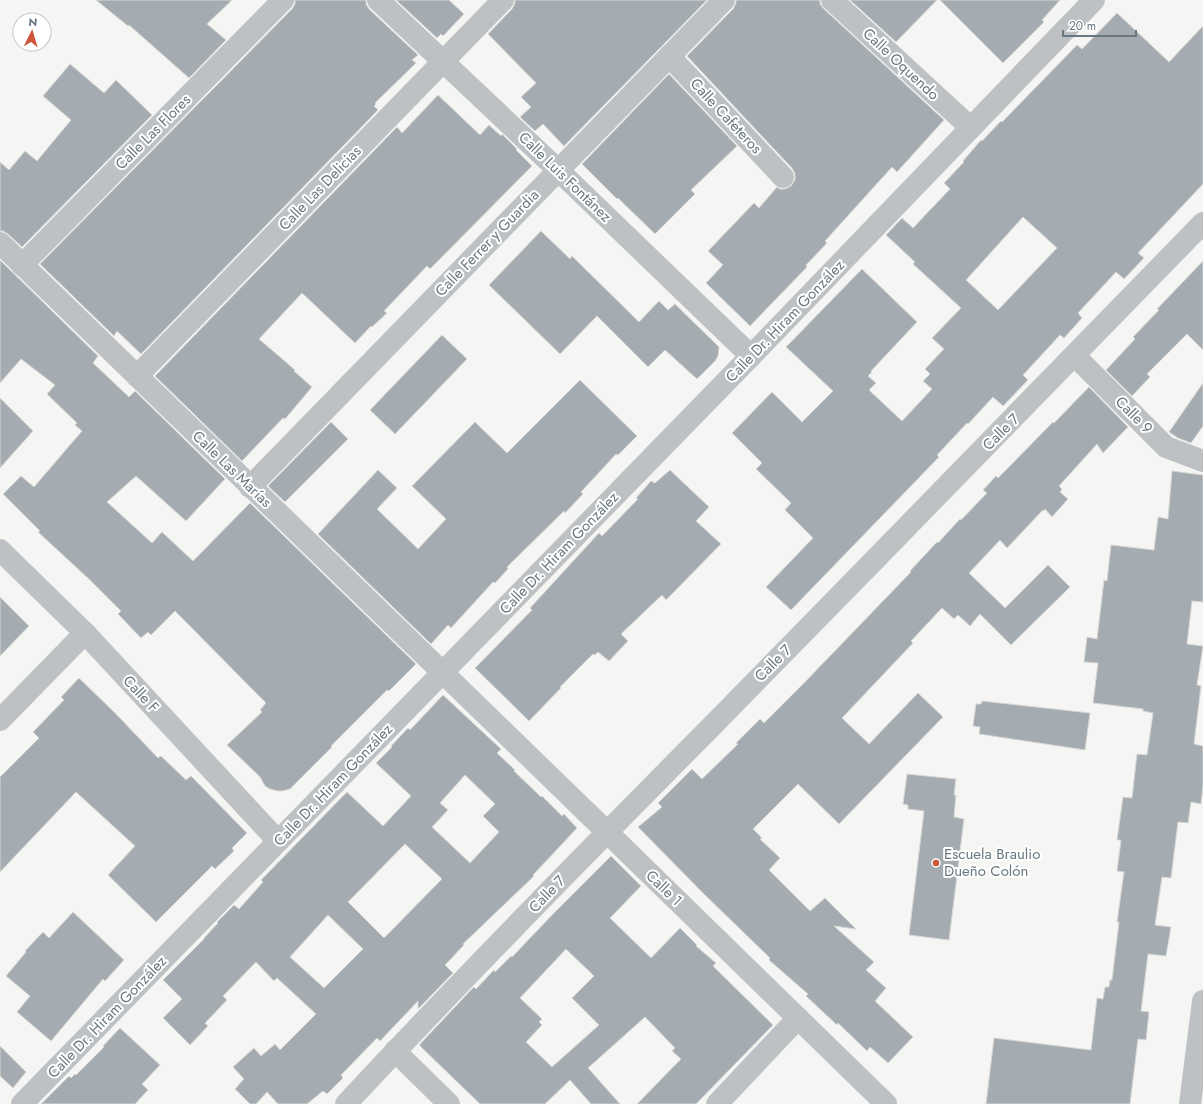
<svg xmlns="http://www.w3.org/2000/svg" width="1203" height="1104" font-family="Jost,sans-serif">
	<rect width="100%" height="100%" fill="#f5f5f3"/>
	<g fill="#a5acb1" stroke="#d7d7d5" fill-rule="evenodd">
		<polygon points="96,0 232,0 207,24 226,40 189,78 129,25 128,26"/>
		<polygon points="295,0 366,0 366,4 369,9 418,55 412,60 416,63 375,103 376,104 374,106 378,110 141,354 117,331 114,336 40,264 292,9 295,4"/>
		<polygon points="396,0 449,0 464,14 443,36 441,34 437,38"/>
		<polygon points="515,0 707,0 564,146 543,124 535,131 520,117 531,107 521,97 536,83 488,34 512,9 515,3"/>
		<polygon points="736,0 820,0 820,4 824,9 944,120 897,172 892,167 825,241 827,243 806,265 807,267 750,326 706,283 723,265 708,251 754,203 759,208 777,187 780,189 785,189 791,186 795,180 795,174 792,168 773,148 687,56 733,9 736,3"/>
		<polygon points="850,0 937,0 896,42"/>
		<polygon points="940,0 1060,0 1042,20 1044,22 1003,63"/>
		<path d="M1117,13L1169,62L1203,26V184L1138,253L1144,258L1124,279L1116,272L1078,313L1082,318L1064,338L1060,335L1023,375L1028,380L1003,406L993,397L968,424L967,423L937,455L939,457L791,610L766,587L813,538L785,510L791,503L756,469L762,463L732,433L772,392L802,422L833,391L786,347L862,269L917,322L871,371L872,372L868,376L876,383L869,390L902,421L932,389L923,381L930,374L925,369L944,349L932,338L961,308L913,264L915,262L886,235L902,218L913,228L950,189L944,183L964,162L963,161L981,140L982,141L1001,121L1002,122L1077,45L1082,49ZM1023,217L1057,248L998,310L966,280Z"/>
		<polygon points="70,64 104,93 116,80 152,115 22,247 8,234 3,231 0,231 0,162 9,170 25,151 37,161 71,120 43,96"/>
		<polygon points="669,74 737,146 691,190 695,194 655,234 618,198 617,199 582,164"/>
		<polygon points="438,95 480,135 489,125 501,136 502,134 517,149 516,150 532,166 430,269 427,266 384,311 387,313 372,327 371,326 355,343 302,293 259,339 295,370 294,371 312,387 285,419 283,418 242,461 155,376 397,127 402,133"/>
		<polygon points="541,231 570,259 572,256 639,322 659,301 668,310 675,304 719,347 718,356 715,361 697,379 665,350 648,367 597,316 560,354 489,285"/>
		<polygon points="0,260 98,356 93,363 129,397 135,391 225,479 186,521 136,476 107,502 152,543 162,532 193,561 250,503 416,664 389,691 387,690 331,746 332,747 290,789 282,791 278,791 270,789 265,786 260,777 227,745 262,712 260,710 266,703 175,611 151,635 148,632 141,638 118,614 121,611 90,580 38,532 40,531 3,494 21,476 34,487 82,431 75,425 77,423 47,394 55,385 21,359 0,383"/>
		<polygon points="1203,261 1203,350 1187,334 1147,374 1150,377 1132,396 1106,370 1135,339 1133,337 1159,310 1157,309"/>
		<polygon points="442,335 467,359 395,434 370,410"/>
		<polygon points="580,380 637,436 618,455 616,454 581,492 583,494 565,513 564,511 507,567 508,569 495,583 493,582 451,628 448,625 431,644 318,534 378,470 397,488 377,509 418,549 446,519 412,486 475,422 507,453"/>
		<polygon points="1203,383 1203,426 1191,443 1178,438 1169,432"/>
		<polygon points="1089,387 1128,427 1103,453 1097,444 1059,486 1062,489 1060,492 1068,499 1052,517 1045,509 1044,511 1043,510 1007,548 1000,540 969,573 1005,608 1048,565 1070,587 1011,645 980,614 970,626 958,615 954,619 942,608 911,641 913,643 842,718 869,744 918,693 943,717 839,824 798,784 753,829 762,838 760,839 780,858 769,870 810,911 825,898 856,929 834,926 874,962 866,970 886,988 875,1001 913,1037 888,1063 870,1047 867,1051 838,1023 837,1025 806,996 808,994 769,960 770,958 705,895 638,827 662,807 658,803 692,769 702,779 738,744 736,743 760,719 764,723 804,683 911,572 910,571 937,542 938,543 960,519 961,520 987,493 983,490 996,476 998,478 1053,422 1054,423"/>
		<polygon points="0,398 33,431 0,468"/>
		<polygon points="331,422 348,439 285,502 268,486"/>
		<polygon points="670,470 709,507 696,521 721,544 666,600 662,595 621,634 628,641 609,661 598,652 595,655 593,654 560,687 561,688 529,721 475,668 532,610 530,608 599,533 602,536 638,499 636,498 651,481 655,483"/>
		<polygon points="1172,471 1203,475 1203,602 1192,601 1187,644 1203,646 1197,685 1201,686 1194,744 1203,746 1203,785 1201,804 1191,802 1188,823 1178,822 1171,878 1162,877 1155,925 1171,927 1166,956 1148,954 1141,1011 1149,1012 1146,1040 1138,1039 1130,1104 986,1104 994,1038 1091,1050 1097,998 1103,999 1105,987 1109,987 1110,980 1112,980 1119,922 1117,922 1124,872 1117,871 1121,840 1117,840 1123,797 1132,798 1137,754 1147,755 1153,713 1143,711 1143,709 1093,703 1098,663 1084,662 1087,637 1097,639 1104,580 1107,581 1111,545 1154,550 1158,517 1168,519"/>
		<polygon points="0,597 29,626 0,656"/>
		<polygon points="79,678 116,714 158,758 161,756 186,780 191,776 247,833 232,848 234,851 215,869 212,866 156,922 108,875 135,846 76,792 0,872 0,777 39,738 33,732 64,700 61,697"/>
		<path d="M443,695L501,749L497,753L515,770L514,771L541,797L542,796L562,816L564,814L577,828L533,875L534,876L463,944L464,945L445,965L453,973L418,1009V1001L380,1041L377,1038L341,1075L343,1078L327,1094L323,1091L307,1104H278L267,1092L256,1104H250L235,1089L244,1079L233,1067L254,1048L261,1056L275,1044L280,1050L316,1014L277,978L274,981L256,962L223,996L227,1000L205,1023L208,1026L190,1045L163,1018L182,999L163,980L204,939V938L218,923L217,922L234,905L239,909L263,882L261,880L347,792L383,826L411,796L376,763L392,747L391,746L408,728L410,730ZM465,775L495,804L483,816L499,832L470,863L432,827L448,810L440,803ZM405,844L442,879L384,938L348,902ZM328,915L363,949L324,988L290,957Z"/>
		<polygon points="982,701 1090,713 1085,750 979,734 980,727 973,726 976,704 981,704"/>
		<polygon points="907,774 956,779 954,795 956,795 954,817 964,819 949,940 909,935 924,811 908,809 908,805 903,804"/>
		<path d="M611,856L641,886L610,918L651,958L680,928L697,945L696,946L716,963L713,966L773,1025L696,1104H637L681,1059L672,1051L675,1048L645,1017L588,1068L620,1104H591L570,1080L545,1104H480L420,1046V1044L471,990L474,987L476,989L494,970L495,972L511,956L512,957L554,913ZM566,949L594,976L572,998L599,1025L552,1067L526,1042L542,1025L539,1022L542,1019L520,998Z"/>
		<polygon points="73,912 124,960 105,981 103,979 51,1041 17,1012 30,996 6,976 26,952 25,951 43,932 49,938"/>
		<polygon points="120,1028 160,1065 142,1084 148,1090 135,1104 41,1104 69,1076 71,1078 75,1074 76,1075 104,1047 103,1046"/>
		<polygon points="0,1046 26,1072 13,1088 0,1076"/>
	</g>
	<g fill="none" stroke-linecap="round" stroke-linejoin="round">
		<g stroke="#bdc1c4" stroke-width="22">
			<polyline points="378,0 558,170 751,356"/>
			<polyline points="832,0 971,128"/>
			<polyline points="669,56 783,177"/>
			<polyline points="0,243 607,832 886,1104"/>
			<polyline points="22,265 283,0"/>
			<polyline points="1075,356 1166,447 1203,461"/>
			<polyline points="137,376 503,0"/>
			<polyline points="250,487 724,0"/>
			<polyline points="0,550 85,633 278,841"/>
			<polyline points="0,720 85,633"/>
			<polyline points="395,1051 449,1104"/>
			<path d="M346,1104C465,976 588,851 711,727C875,559 1040,392 1203,223"/>
			<polyline points="717,1104 798,1018"/>
			<polyline points="1190,1104 1203,1001"/>
		</g>
		<polyline stroke="#bdc1c4" stroke-width="22" points="22,1104 751,356 1094,0"/>
	</g>
	<circle fill="#cd563b" stroke="#fff" stroke-width="1.5" cx="936" cy="863" r="4"/>
	<g text-anchor="middle" dominant-baseline="central" stroke-width="4" stroke-linejoin="round" paint-order="stroke">
		<g font-size="15" fill="#687780" stroke="#fff">
			<text transform="translate(901 64) rotate(43)">Calle Oquendo</text>
			<text transform="translate(726 116) rotate(47)">Calle Cafeteros</text>
			<text transform="translate(153 132) rotate(-45)">Calle Las Flores</text>
			<text transform="translate(565 177) rotate(44)">Calle Luis Fontánez</text>
			<text transform="translate(320 188) rotate(-46)">Calle Las Delicias</text>
			<text transform="translate(487 243) rotate(-46)">Calle Ferrer y Guardia</text>
			<text transform="translate(785 321) rotate(-46)">Calle Dr. Hiram González</text>
			<text transform="translate(1134 415) rotate(45)">Calle 9</text>
			<text transform="translate(1001 432) rotate(-45)">Calle 7</text>
			<text transform="translate(232 469) rotate(44)">Calle Las Marías</text>
			<text transform="translate(559 553) rotate(-46)">Calle Dr. Hiram González</text>
			<text transform="translate(773 663) rotate(-45)">Calle 7</text>
			<text transform="translate(141 694) rotate(47)">Calle F</text>
			<text transform="translate(333 785) rotate(-46)">Calle Dr. Hiram González</text>
			<text transform="translate(664 888) rotate(44)">Calle 1</text>
			<text transform="translate(547 894) rotate(-46)">Calle 7</text>
			<text transform="translate(107 1017) rotate(-46)">Calle Dr. Hiram González</text>
		</g>
		<g font-size="15" fill="#687780" stroke="#fff" text-anchor="start">
			<text x="944" y="854">Escuela Braulio<tspan x="944" dy="17">Dueño Colón</tspan></text>
		</g>
	</g>
	<g transform="translate(32 32) rotate(5)"><circle r="19" fill="#ffffff" stroke="#c3c9cc"/>
	<path d="M0-3L7 15L0 10L-7 15Z" fill="#cd563b"/>
	<text y="-6" font-size="11" font-weight="bold" text-anchor="middle" fill="#687780">N</text>
	</g>
	<path d="M1063 30v6h73v-6" fill="none" stroke="#687780" stroke-width="2"/>
	<text x="1069" y="30" font-size="12" fill="#687780" stroke="#ffffff" stroke-width="3" paint-order="stroke">20 m</text>
</svg>
